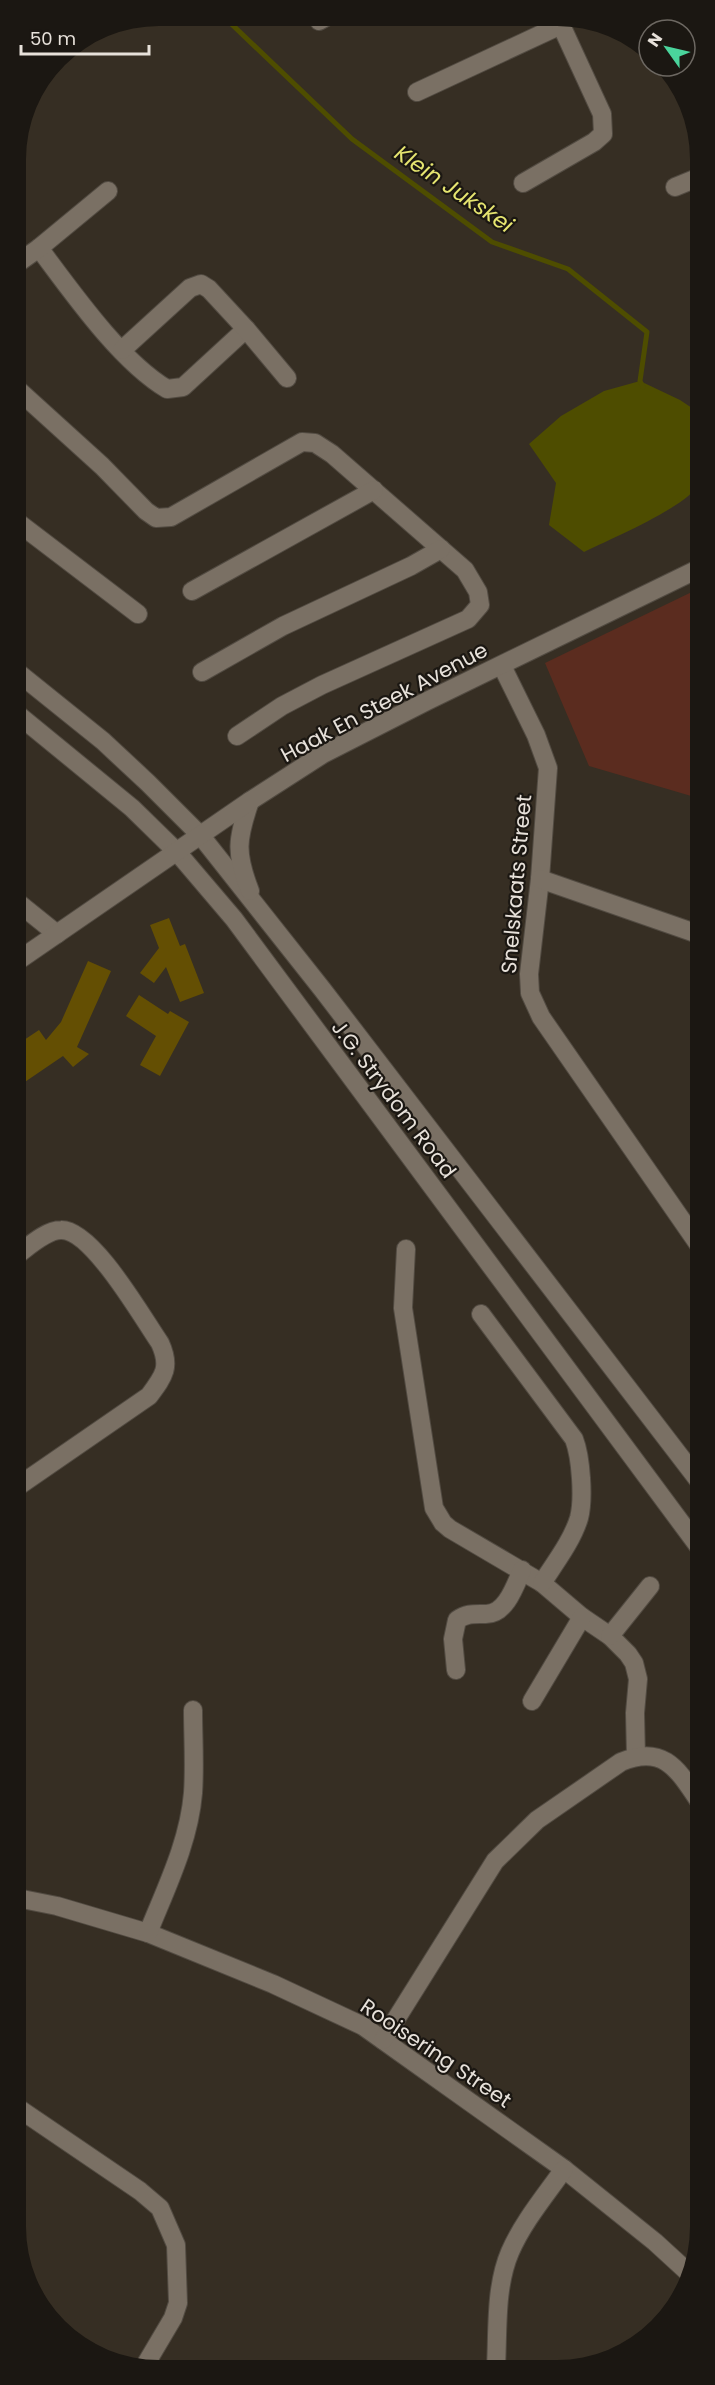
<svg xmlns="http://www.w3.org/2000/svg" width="715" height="2385" font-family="Poppins,sans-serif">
	<rect width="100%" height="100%" fill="#362e23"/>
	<polygon fill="#5b2c1f" points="698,589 698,798 589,766 545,663"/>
	<path fill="#4e4d00" d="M640,381L680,400L698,412C698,433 701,464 698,483C694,504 606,541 584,552L549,525L556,483L529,444L561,416L604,391Z"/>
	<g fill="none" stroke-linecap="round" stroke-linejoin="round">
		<polyline stroke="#4e4d00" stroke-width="5" points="222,15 352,139 492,242 568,269 647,332 640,381 643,387"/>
	</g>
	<g fill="#644f03">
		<polygon points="169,918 180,946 185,944 204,993 180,1002 166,967 154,983 140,973 159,948 150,925"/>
		<polygon points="88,961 111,971 77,1047 89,1054 73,1067 63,1056 16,1088 16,1060 25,1053 21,1042 39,1030 46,1040 61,1022"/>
		<polygon points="139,995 168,1014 170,1011 189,1022 160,1076 140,1065 156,1036 126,1016"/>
	</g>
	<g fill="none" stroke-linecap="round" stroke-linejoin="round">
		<defs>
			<g id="minor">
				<polyline points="319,21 328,16"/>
				<polyline points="417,92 561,25 563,18"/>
				<polyline points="523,183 594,142 603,134 602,114 561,25"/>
				<polyline points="675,187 697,178"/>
				<path d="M39,248C72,292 120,361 167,389L183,387L246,329"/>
				<polyline points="15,265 39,248 108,191"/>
				<polyline points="122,350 190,288 201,284 209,289 246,329 287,378"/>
				<polyline points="16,388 102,466 146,511 156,518 171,517 302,442 315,443 332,454 465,570 478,592 480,605 468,619 322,685 282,706 237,736"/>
				<polyline points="16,521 138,614"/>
				<polyline points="192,591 374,490"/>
				<polyline points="502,666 536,735 548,768 540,879 529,974 530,993 541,1017 699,1245"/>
				<polyline points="16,671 103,741 148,783 201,836 322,989 699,1481"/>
				<polyline points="202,672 283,626 411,566 441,549"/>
				<polyline points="16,713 132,808 177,852 234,919 699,1547"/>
				<polyline points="540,879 698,934"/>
				<path d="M250,891C235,853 237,839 250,801"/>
				<polyline points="16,901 57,934"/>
				<polyline points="16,962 250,801 323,754 427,701 698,569"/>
				<polyline points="406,1249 403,1308 434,1508 443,1523 450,1529 542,1583 582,1617 610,1636 628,1654 634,1663 638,1679 635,1713 636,1757"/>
				<path d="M17,1255C28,1247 46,1230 61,1230C92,1229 142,1317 160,1343C171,1367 164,1376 149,1396L17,1487"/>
				<path d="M481,1314L574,1439C581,1457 584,1499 579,1518C572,1541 555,1563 542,1583"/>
				<polyline points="610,1636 650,1586"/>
				<path d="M456,1670L453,1639L457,1620C467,1613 474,1614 486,1614C506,1614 515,1586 522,1570"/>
				<polyline points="532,1701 582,1617"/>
				<polyline points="17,1898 57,1906 148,1933 273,1984 363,2026 564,2169 655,2242 691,2275"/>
				<path d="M148,1933C166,1888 189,1842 193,1793C195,1766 193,1737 193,1710"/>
				<path d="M383,2040L495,1861L537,1820L621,1762C664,1744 678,1770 699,1801"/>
				<polyline points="18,2108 140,2191 160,2208 176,2245 178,2303 173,2318 144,2367"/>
				<path d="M496,2367C498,2330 495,2287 510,2252C523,2222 545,2196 564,2169"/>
			</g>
		</defs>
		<use href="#minor" stroke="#524b42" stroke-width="20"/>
		<use href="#minor" stroke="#7a7064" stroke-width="18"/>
	</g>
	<g text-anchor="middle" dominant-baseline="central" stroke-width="4.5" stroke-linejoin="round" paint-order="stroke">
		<g font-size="21" fill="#e7e1da" stroke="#1b1712">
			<text transform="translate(384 702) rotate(-28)">Haak En Steek Avenue</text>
			<text transform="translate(516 884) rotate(-85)">Snelskaats Street</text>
			<text transform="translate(394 1099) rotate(53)">J.G. Strydom Road</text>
			<text transform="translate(436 2053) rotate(34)">Rooisering Street</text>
		</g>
		<g font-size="22" font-style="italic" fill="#e6e570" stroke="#1b1712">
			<text transform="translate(454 189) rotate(34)">Klein Jukskei</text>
		</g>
	</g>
	<path d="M0 0H715V2385H0ZM159 26H557A133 133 0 0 1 690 159V2227A133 133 0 0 1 557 2360H159A133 133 0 0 1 26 2227V159A133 133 0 0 1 159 26Z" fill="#1b1712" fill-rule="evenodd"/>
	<g transform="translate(667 48) rotate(304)"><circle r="28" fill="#1b1712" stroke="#6d6862" stroke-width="1.5"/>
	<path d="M0-4.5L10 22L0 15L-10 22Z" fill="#4ad49c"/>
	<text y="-9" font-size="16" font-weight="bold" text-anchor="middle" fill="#e7e1da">N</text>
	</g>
	<path d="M21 45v9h128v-9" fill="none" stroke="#e7e1da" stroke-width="3"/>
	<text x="30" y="45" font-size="18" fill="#e7e1da" stroke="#1b1712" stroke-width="4.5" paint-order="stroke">50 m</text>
</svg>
